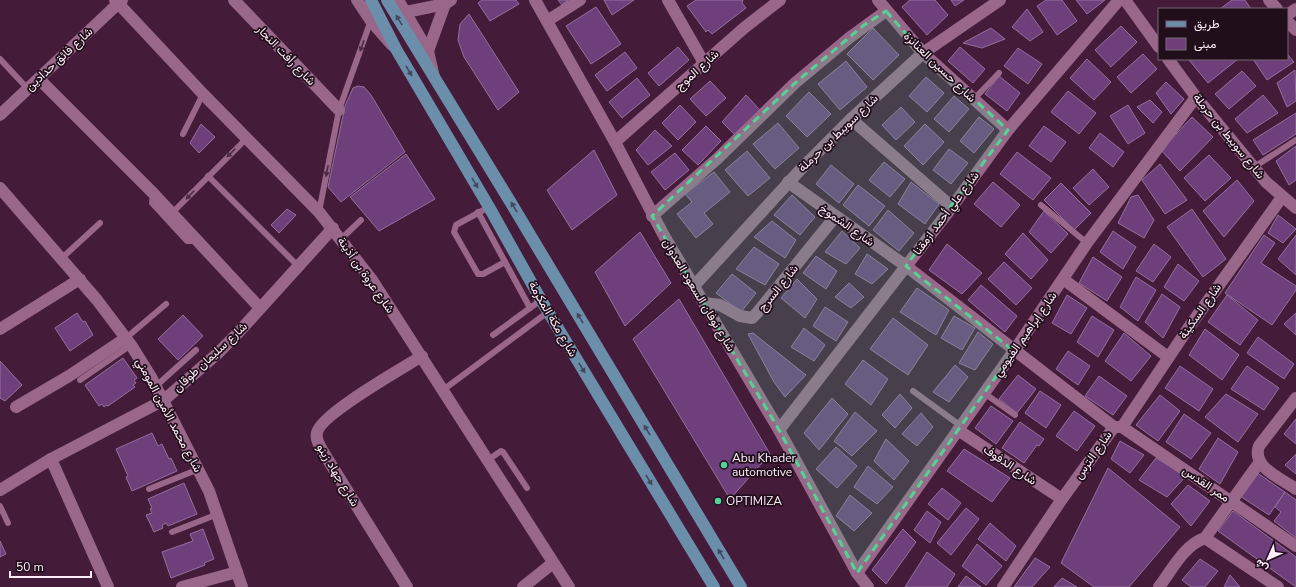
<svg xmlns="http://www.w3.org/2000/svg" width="1296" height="587" font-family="'Nunito Sans',Vazirmatn,sans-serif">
	<rect width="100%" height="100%" fill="#451b3a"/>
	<g fill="#6f3f7c" stroke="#93709d">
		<polygon points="482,0 516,0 519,4 490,21 478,3"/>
		<polygon points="558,0 568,0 562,5"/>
		<polygon points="604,0 634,0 612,15"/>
		<polygon points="696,0 743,0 742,3 746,8 712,34 708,30 706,32 687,6"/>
		<polygon points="910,0 935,0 948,15 927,35 902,7"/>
		<polygon points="951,0 964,0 955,6"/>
		<polygon points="1046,0 1062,0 1077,21 1057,35 1037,6"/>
		<polygon points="1076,0 1105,0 1087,14"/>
		<polygon points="1232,0 1245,0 1251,9 1220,9"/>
		<polygon points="596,7 621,44 591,64 566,26"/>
		<polygon points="1027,9 1043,32 1030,41 1012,27"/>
		<polygon points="469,14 519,92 498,110 464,57 458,40 460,24"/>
		<polygon points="1121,26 1137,42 1111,67 1095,50"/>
		<polygon points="873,28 899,55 873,80 847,54"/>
		<polygon points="991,28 1005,39 982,48 963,43"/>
		<polygon points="678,47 689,60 659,86 648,73"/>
		<polygon points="960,47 985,69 973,83 948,61"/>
		<polygon points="1018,48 1042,64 1028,84 1004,66"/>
		<polygon points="625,52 637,68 607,91 595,75"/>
		<polygon points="1143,54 1157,69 1131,93 1117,77"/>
		<polygon points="1287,54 1294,62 1267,80 1253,59 1287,59"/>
		<polygon points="1087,59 1111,82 1094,100 1070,78"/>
		<polygon points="1190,59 1238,59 1208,83 1189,60"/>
		<polygon points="846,61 867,87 840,110 818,84"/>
		<polygon points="1295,70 1296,101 1287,107 1277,83"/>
		<polygon points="1242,71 1256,86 1229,109 1215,94"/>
		<polygon points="999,76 1020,93 1007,111 985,94"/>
		<polygon points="926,77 944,93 927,112 909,96"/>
		<polygon points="637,78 650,95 622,118 609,102"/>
		<polygon points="710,81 726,98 706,116 690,99"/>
		<polygon points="1166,82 1184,99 1171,114 1156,93"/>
		<polygon points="358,86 364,87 371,95 405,152 341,202 328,187 345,106 353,88"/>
		<polygon points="1068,91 1096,113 1079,134 1051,112"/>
		<polygon points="809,92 831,114 807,137 786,116"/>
		<polygon points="746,95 760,110 735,135 722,122"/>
		<polygon points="1263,95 1278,113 1247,133 1235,119"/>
		<polygon points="954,96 969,109 949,132 934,119"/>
		<polygon points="1150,100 1162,112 1153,123 1137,107"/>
		<polygon points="680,105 696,122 678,140 662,123"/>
		<polygon points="1128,105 1145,133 1128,144 1110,116"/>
		<polygon points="901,107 915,122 896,140 882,125"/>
		<polygon points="1296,113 1296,134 1263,155 1253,140"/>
		<polygon points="979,117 994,129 974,153 960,141"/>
		<polygon points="1192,117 1213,137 1180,171 1161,150"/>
		<polygon points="778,123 799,148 775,169 753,144"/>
		<polygon points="201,124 215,137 199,153 190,143"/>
		<polygon points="925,124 944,142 923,165 904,146"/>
		<polygon points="706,126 721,141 698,165 682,150"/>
		<polygon points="1044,126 1066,142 1051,162 1029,146"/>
		<polygon points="655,130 672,146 648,165 636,150"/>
		<polygon points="1100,133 1124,152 1113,167 1089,148"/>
		<polygon points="1296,146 1296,180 1289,185 1276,161"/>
		<polygon points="949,149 968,163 951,184 933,170"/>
		<polygon points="594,150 617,195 572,230 547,190"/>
		<polygon points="747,151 770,178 748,196 725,170"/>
		<polygon points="1017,152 1051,178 1033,200 1000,174"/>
		<polygon points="675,153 689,170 665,190 651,172"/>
		<polygon points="406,154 435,199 379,231 350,197"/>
		<polygon points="1209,155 1231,178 1205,201 1184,178"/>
		<polygon points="884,162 905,179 890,197 869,180"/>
		<polygon points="1160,164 1187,200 1165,214 1142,180"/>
		<polygon points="831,165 854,184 839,203 816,184"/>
		<polygon points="1093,169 1109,187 1089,205 1073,188"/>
		<polygon points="714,172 730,192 704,213 713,224 696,238 677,214 692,202 685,194"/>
		<polygon points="1237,180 1254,201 1224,237 1203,211"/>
		<polygon points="911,182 939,204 925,224 898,204"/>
		<polygon points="993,182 1020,205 1001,227 974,204"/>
		<polygon points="1061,183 1091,213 1074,230 1044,200"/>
		<polygon points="858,185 885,206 869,226 843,205"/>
		<polygon points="792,195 815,217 800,235 774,215"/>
		<polygon points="1138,195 1154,220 1144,238 1118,223 1131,197"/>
		<polygon points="287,209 296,215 279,233 271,225"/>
		<polygon points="1192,209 1226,259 1203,277 1167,227"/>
		<polygon points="888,210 914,233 899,251 873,230"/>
		<polygon points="1044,211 1068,234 1051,253 1029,232"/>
		<polygon points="1278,215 1296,229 1283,243 1268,233"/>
		<polygon points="772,221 796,240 785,258 754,237"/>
		<polygon points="842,231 860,248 846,264 825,252"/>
		<polygon points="1113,231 1136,247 1123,269 1100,252"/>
		<polygon points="640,232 671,283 625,326 595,272"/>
		<polygon points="1023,233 1048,260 1031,279 1005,254"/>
		<polygon points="1264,235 1275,243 1261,263 1296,286 1296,290 1272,325 1225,293"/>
		<polygon points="1296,235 1296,275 1278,259"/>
		<polygon points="947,244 982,273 962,294 929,270"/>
		<polygon points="1154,244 1171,257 1153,282 1136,271"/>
		<polygon points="754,247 779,264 765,285 736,269"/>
		<polygon points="867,254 888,269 872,284 855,274"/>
		<polygon points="816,256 837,271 826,289 803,273"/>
		<polygon points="1093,257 1122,277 1107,301 1079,283"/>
		<polygon points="1004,262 1032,288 1016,305 988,279"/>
		<polygon points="1178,264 1199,281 1184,301 1164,287"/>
		<polygon points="732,274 756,293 741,312 716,293"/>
		<polygon points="1136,277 1156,290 1138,321 1120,307"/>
		<polygon points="797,279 817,299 805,318 781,298"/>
		<polygon points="849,283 864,297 851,308 835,297"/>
		<polygon points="981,285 1017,316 1005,332 968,300"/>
		<polygon points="917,288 949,310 936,335 900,312"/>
		<polygon points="1162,294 1180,307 1163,338 1145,322"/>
		<polygon points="1067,295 1087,308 1071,334 1052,323"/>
		<polygon points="1227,295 1258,320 1240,345 1208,322"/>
		<polygon points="679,299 770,454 730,499 633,339"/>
		<polygon points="825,307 848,322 836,341 813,326"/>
		<polygon points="77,313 83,322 85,321 93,335 70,351 55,328"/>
		<polygon points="1296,313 1296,335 1284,324"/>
		<polygon points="183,315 203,336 178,360 158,339"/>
		<polygon points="954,316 975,328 962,350 941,338"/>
		<polygon points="1092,316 1114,330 1098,357 1077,342"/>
		<polygon points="893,318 928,345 908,375 870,349"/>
		<polygon points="804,328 825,345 814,361 791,347"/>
		<polygon points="1205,329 1239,355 1222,380 1189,355"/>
		<polygon points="978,332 993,344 975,370 959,363"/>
		<polygon points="753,333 806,375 785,397 774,382 748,334"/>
		<polygon points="1124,333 1151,356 1131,381 1105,361"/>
		<polygon points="1258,337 1294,364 1284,379 1247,353"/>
		<polygon points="1068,351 1090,366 1078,385 1056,369"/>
		<polygon points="123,358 137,378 134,380 136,383 133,385 135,387 108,406 107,405 104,407 102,404 99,406 85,385"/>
		<polygon points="863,360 888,379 871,405 845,384"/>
		<polygon points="0,361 22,385 5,401 0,398"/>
		<polygon points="955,365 968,377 949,402 933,392"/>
		<polygon points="1180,366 1213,389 1199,411 1165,388"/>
		<polygon points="1247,366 1279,388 1264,410 1231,389"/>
		<polygon points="1018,375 1036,389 1017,413 999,399"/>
		<polygon points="1099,376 1127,396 1113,415 1085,396"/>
		<polygon points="1040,391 1061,405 1046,428 1025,413"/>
		<polygon points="900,394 912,408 895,428 882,415"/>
		<polygon points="1226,394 1258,414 1238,442 1205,417"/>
		<polygon points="1160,395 1180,411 1158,441 1136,425"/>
		<polygon points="832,398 848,414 819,450 804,433"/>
		<polygon points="991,406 1013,421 996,444 975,428"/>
		<polygon points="1074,411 1095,426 1077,451 1056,436"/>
		<polygon points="855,412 877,431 852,456 834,441"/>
		<polygon points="921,413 933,427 917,446 902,434"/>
		<polygon points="1184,414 1211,433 1191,459 1166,442"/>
		<polygon points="1296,419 1296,444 1284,434"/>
		<polygon points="1020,422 1044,439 1039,446 1037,445 1024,463 1002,448"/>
		<polygon points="152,433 158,446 162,444 169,459 171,458 177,471 132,491 126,477 128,476 116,449"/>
		<polygon points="1218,438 1238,452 1220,484 1199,469"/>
		<polygon points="886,439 909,461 894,480 874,461"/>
		<polygon points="1120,441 1144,455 1130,473 1111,459"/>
		<polygon points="836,447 857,466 837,488 816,469"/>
		<polygon points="964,449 1010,478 992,502 947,471"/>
		<polygon points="1296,454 1296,474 1285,465"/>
		<polygon points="1156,458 1186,476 1167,497 1139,480"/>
		<polygon points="868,466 893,487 877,504 854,487"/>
		<polygon points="1108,468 1180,527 1129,587 1094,587 1061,563"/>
		<polygon points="1256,472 1285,492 1269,515 1240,496"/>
		<polygon points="184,483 197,514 168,526 166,523 162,525 163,528 154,532 146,515 152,513 150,509 152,508 148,499"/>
		<polygon points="1188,485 1210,501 1191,526 1171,504"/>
		<polygon points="942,488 961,503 948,520 928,504"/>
		<polygon points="1285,492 1296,500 1296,538 1274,521 1281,512 1275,507"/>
		<polygon points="850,495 872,513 854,531 836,516"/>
		<polygon points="966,508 979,519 951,555 937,543"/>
		<polygon points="927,511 941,522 930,543 914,530"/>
		<polygon points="1233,511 1296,557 1296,587 1218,531"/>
		<polygon points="990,523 1016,546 1006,561 978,539"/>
		<polygon points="203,529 214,559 204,563 205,565 171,578 162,552 193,541 190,534"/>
		<polygon points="903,529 916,542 886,584 872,570"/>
		<polygon points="0,541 6,554 0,557"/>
		<polygon points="977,544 1002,566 986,585 962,566"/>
		<polygon points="927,552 955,574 947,587 905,587"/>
		<polygon points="1035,558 1050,567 1032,587 1014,587"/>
		<polygon points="1200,559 1218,571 1205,587 1191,587 1182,580"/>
		<polygon points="1230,575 1240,587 1224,587"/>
		<polygon points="966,576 981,587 958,587"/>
		<polygon points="1062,578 1077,587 1054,587"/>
	</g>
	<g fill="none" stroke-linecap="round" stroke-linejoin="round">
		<g stroke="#996789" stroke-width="6">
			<polyline points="0,59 28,89"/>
			<polyline points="974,99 999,73"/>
			<polyline points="183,134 203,94"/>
			<polyline points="1254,167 1296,140"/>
			<polyline points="208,176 298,266"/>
			<polyline points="153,193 152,203 187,241 196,241"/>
			<polyline points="1041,205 1087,243"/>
			<polyline points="489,207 456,225 454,232 478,274 483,274 505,262"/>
			<polyline points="319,212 339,110 371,20"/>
			<polyline points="478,212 530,308"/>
			<polyline points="172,213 247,138"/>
			<polyline points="341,239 361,220"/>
			<polyline points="62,258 100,223"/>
			<polyline points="493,335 541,300"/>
			<polyline points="126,338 166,304"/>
			<polyline points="80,380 131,345"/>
			<polyline points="156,386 196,350"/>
			<polyline points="443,390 548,312"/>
			<polyline points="913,391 961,426"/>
			<polyline points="984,393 1015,415"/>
			<polyline points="488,460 501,451 503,452 527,488"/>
			<polyline points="149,489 199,469"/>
			<polyline points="0,506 8,523"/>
			<polyline points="172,532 218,514"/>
		</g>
		<g stroke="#996789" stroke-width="12">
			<polyline points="115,0 203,94 319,212 372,280 569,587"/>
			<polyline points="234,0 339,110"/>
			<polyline points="535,0 615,142 663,234 779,430 857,573 868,587"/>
			<polyline points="668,0 704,63"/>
			<polyline points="878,0 923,53 1008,130"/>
			<polyline points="1125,0 1159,47"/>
			<polyline points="1269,0 1277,9"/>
			<polyline points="406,12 445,4 451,0"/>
			<polyline points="1287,15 1296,9"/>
			<polyline points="547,21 580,0"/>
			<polyline points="1287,21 1296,30"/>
			<polyline points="428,51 445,4"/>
			<polyline points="1168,59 1196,97 1266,182 1296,208"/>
			<polyline points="39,79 153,193 260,308"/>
			<polyline points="0,115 122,0"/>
			<polyline points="851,119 952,207"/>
			<polyline points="615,142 744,28 780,0"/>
			<polyline points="788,182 906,266 1114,427"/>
			<polyline points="0,188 97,300 131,345 151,377 209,491 242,587"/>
			<polyline points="652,216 718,158 795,83 849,38 886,11"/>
			<polyline points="1063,279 1168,357"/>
			<polyline points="694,286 801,169 851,119 923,53 1000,0"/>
			<polyline points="704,303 720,305 740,316 752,318 757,313 835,217"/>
			<polyline points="0,329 80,279"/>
			<path d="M1296,398L1259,446C1251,467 1282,479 1296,489"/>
			<polyline points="16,407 69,376 126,338"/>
			<polyline points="1114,427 1122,427 1296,546"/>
			<polyline points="1122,427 1187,330 1282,197"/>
			<polyline points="779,430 952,207 1008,130 1119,0"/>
			<polyline points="958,430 1062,499"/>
			<polyline points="51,459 108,587"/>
			<polyline points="0,490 51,459 164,400 217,354 237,334 333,228"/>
			<polyline points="1205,538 1278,587"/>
			<polyline points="857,573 1014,351 1087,243 1196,97"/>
			<polyline points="182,587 237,572"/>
			<path d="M407,587L325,455C322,449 315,441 317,433C319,415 403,368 422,356"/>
			<polyline points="523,587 553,563"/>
			<polyline points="1003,587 1062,499 1114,427"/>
			<path d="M1159,587C1172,570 1184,545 1205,538L1259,463"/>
		</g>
		<g stroke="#996789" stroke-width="12">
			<polyline points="357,0 371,21 392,45"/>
			<polyline points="398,0 428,51 434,77"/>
		</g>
		<g stroke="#6b8eab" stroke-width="12">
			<polyline points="371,0 396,49 489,207 541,300 714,587"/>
			<polyline points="387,0 508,198 741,587"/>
		</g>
	</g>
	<defs><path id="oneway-solid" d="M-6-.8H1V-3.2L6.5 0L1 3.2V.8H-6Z"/></defs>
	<g fill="#42485c">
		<use href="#oneway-solid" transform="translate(399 20) rotate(-121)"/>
		<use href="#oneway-solid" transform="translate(409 71) rotate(59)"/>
		<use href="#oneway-solid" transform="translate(475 183) rotate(59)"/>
		<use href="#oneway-solid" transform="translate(514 207) rotate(-121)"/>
		<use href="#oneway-solid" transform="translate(580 318) rotate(-121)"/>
		<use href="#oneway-solid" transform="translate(582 368) rotate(59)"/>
		<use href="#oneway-solid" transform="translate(647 430) rotate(-121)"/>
		<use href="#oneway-solid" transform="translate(649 480) rotate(59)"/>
		<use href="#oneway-solid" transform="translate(721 554) rotate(-121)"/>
	</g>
	<g fill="#4b2d42">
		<use href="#oneway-solid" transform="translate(362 46) rotate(110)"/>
		<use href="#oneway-solid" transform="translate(231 153) rotate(135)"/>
		<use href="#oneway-solid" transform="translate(327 171) rotate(101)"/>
		<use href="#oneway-solid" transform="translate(190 195) rotate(134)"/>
	</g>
	<path fill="#54d396" fill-opacity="0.2" stroke="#54d396" stroke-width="3" stroke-dasharray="8 5" stroke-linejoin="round" d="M886,11L923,53L1008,130L906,266L1014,351L857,573L779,430L652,216L795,83L864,25Z"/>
	<g fill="#54d396" stroke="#210e1b" stroke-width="1.5">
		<circle cx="724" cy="465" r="4"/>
		<circle cx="718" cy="501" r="4"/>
	</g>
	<g text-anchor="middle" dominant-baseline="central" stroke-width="3.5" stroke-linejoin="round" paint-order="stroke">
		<g font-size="12" fill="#feedf8" stroke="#210e1b">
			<text transform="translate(286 55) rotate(46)">شارع رأفت النجار</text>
			<text transform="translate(59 59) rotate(-43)">شارع فائق حدادين</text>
			<text transform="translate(940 67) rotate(44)">شارع حسين العنانزة</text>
			<text transform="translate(697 70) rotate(-42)">شارع الموج</text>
			<text transform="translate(838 133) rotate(-44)">شارع سويبط بن حرملة</text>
			<text transform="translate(1229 136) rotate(51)">شارع سويبط بن حرملة</text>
			<text transform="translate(946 213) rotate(-53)">شارع علي أحمد ازمقنا</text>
			<text transform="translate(847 225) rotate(35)">شارع الشموخ</text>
			<text transform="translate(366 275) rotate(55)">شارع عروة بن أذينة</text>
			<text transform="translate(778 288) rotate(-51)">شارع السرج</text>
			<text transform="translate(699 295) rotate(59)">شارع نوفان السعود العدوان</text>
			<text transform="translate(1200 311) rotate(-55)">شارع السكينة</text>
			<text transform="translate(553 319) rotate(60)">شارع مكة المكرمة</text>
			<text transform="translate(1025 334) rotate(-55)">شارع إبراهيم الفيومي</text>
			<text transform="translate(210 357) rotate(-43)">شارع سليمان طوقان</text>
			<text transform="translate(169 415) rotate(62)">شارع محمد الأمين المومني</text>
			<text transform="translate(1093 455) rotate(-55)">شارع الترس</text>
			<text transform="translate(1010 465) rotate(34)">شارع الدفوف</text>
			<text transform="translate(338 475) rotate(59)">شارع جهاد زينو</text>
			<text transform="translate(1206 484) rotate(34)">ممر القدس</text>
		</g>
		<g font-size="12" fill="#feedf8" stroke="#210e1b" text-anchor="start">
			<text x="732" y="458">Abu Khader<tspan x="732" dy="14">automotive</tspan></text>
			<text x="726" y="501">OPTIMIZA</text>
		</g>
	</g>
	<rect x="1158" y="8" width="130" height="52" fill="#210e1b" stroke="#796773"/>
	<rect x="1166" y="21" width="20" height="6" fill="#6b8eab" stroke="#796773"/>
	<text x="1194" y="28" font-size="12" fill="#feedf8">طريق</text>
	<rect x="1166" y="38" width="20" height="12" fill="#6f3f7c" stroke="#796773"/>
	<text x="1194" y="48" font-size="12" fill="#feedf8">مبنى</text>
	<g transform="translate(1268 559) rotate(225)" stroke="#210e1b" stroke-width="3" paint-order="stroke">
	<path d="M0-3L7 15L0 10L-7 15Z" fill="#feedf8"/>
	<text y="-6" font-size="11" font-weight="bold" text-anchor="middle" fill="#feedf8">ش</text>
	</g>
	<path d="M10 571v6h81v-6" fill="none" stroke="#feedf8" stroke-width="2"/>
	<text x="16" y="571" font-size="12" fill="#feedf8" stroke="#210e1b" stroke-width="3" paint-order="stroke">50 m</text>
</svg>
